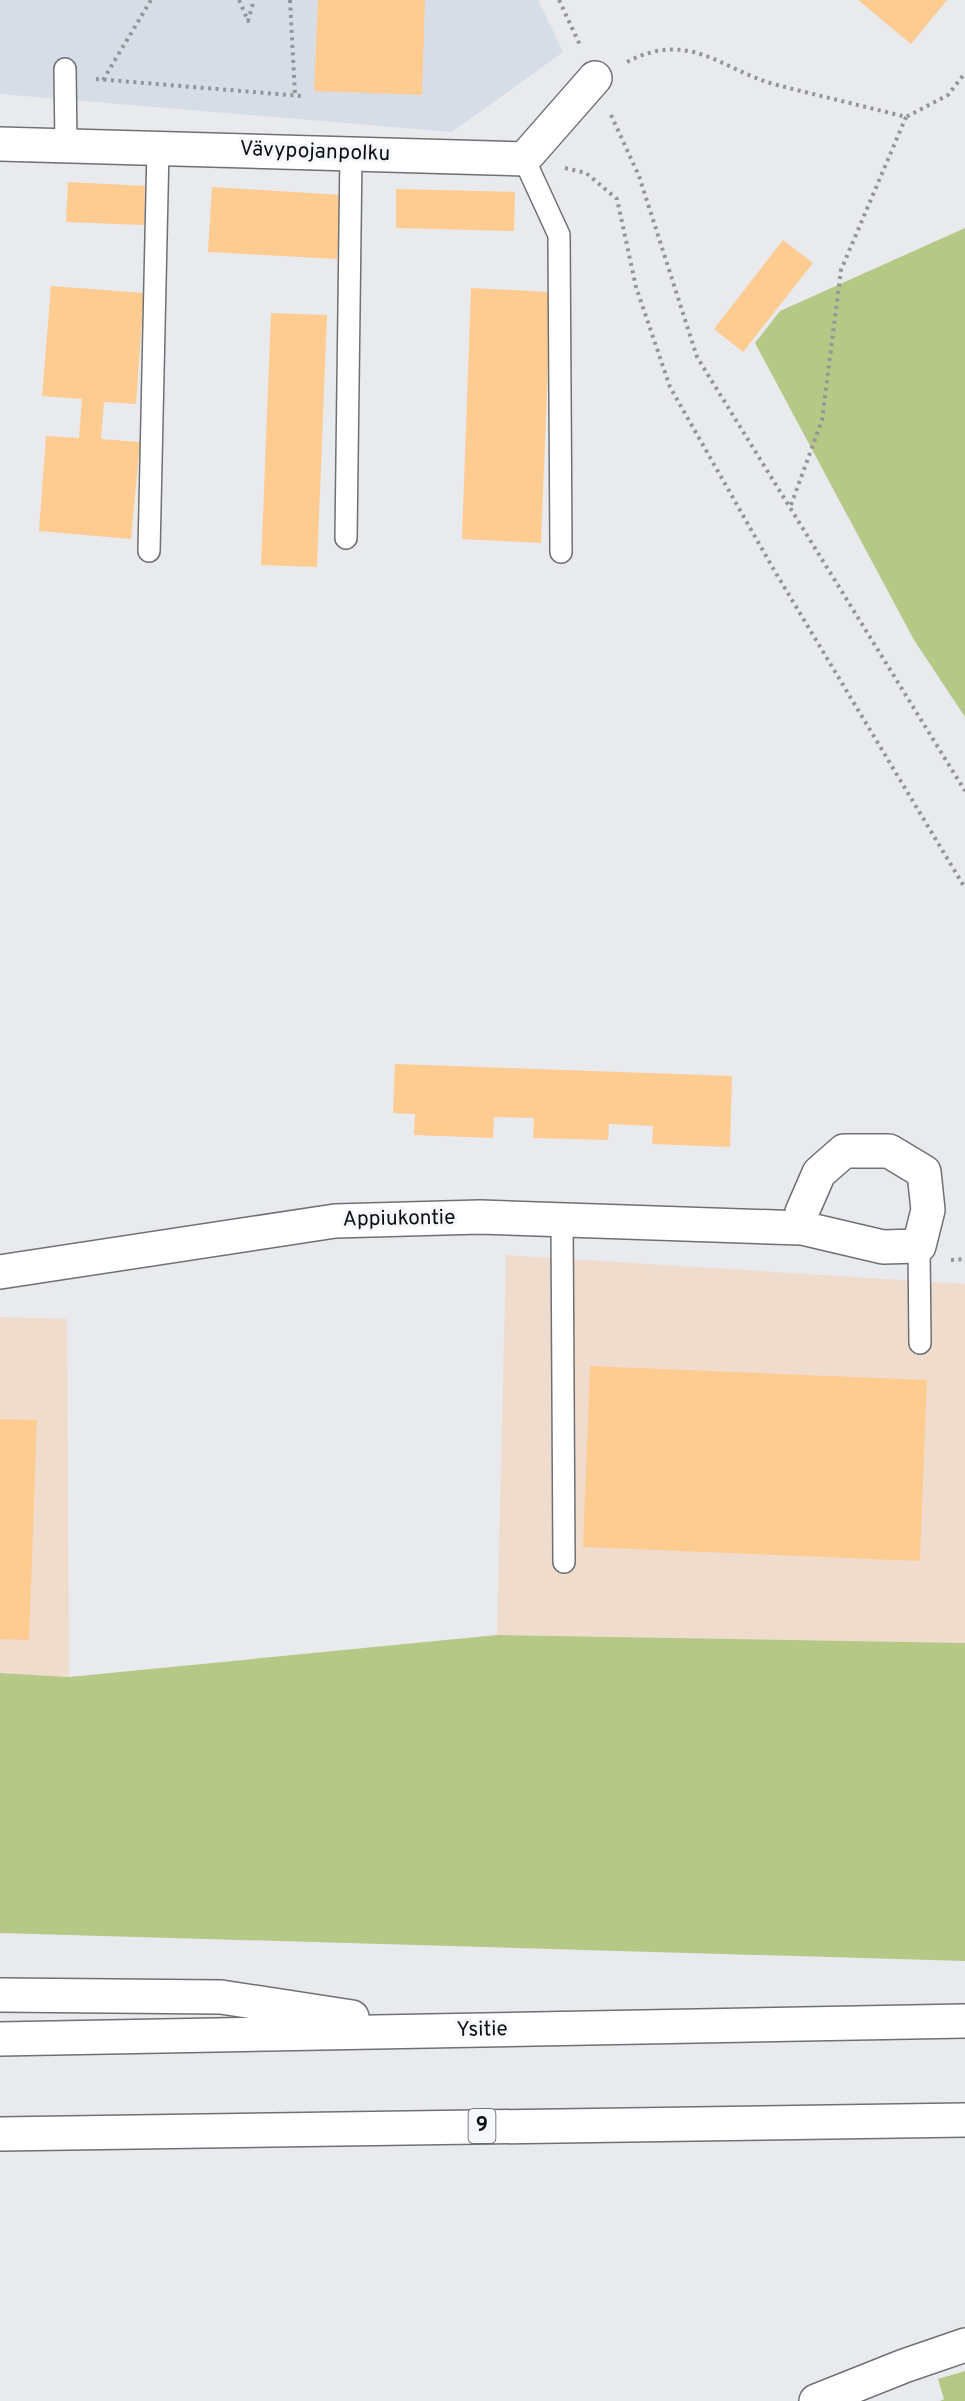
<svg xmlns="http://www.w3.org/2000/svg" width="965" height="2401" font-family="Overpass,sans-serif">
	<rect width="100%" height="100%" fill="#e8eaee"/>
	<polygon fill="#d6dde7" points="0,0 538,0 563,52 452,132 0,94"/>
	<g fill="#f0dccd">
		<polygon points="506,1255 965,1284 965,1643 497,1635"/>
		<polygon points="0,1317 67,1319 69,1677 0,1673"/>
	</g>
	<g fill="#b5c885">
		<polygon points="965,228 965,717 914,640 755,343 780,311"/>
		<polygon points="497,1635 965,1643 965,1961 0,1933 0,1673 69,1677"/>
		<polygon points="965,2371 965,2401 940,2401 944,2399 938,2379"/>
	</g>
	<g fill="#fecb91">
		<polygon points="318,0 425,0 422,95 314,91"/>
		<polygon points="858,0 947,0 911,44"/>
		<polygon points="68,182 145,186 144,225 66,222"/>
		<polygon points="212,187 341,195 337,259 208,252"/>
		<polygon points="396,189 515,192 514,231 396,228"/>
		<polygon points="783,240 813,263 743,352 714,329"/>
		<polygon points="51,286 144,293 136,404 104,402 101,439 140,442 131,539 39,531 46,436 79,438 82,399 42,396"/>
		<polygon points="471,288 551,292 541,543 462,539"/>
		<polygon points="271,313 327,315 317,567 261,565"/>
		<polygon points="395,1064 732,1076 730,1147 652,1144 653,1126 609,1124 608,1140 533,1138 534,1118 494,1117 493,1138 414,1135 415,1114 393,1113"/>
		<polygon points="590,1366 927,1380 920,1561 583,1547"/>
		<polygon points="0,1419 37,1420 29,1640 0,1639"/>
	</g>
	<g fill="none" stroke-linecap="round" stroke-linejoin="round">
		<defs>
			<g id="lane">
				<polyline points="65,69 66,145"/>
				<polyline points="524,159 559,235 561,552"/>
				<polyline points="346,538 351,154"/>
				<polyline points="149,551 158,148"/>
				<polyline points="562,1220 564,1562"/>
				<polyline points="919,1246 920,1343"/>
			</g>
			<g id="street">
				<polyline points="0,144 524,159 595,78"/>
				<polyline points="0,1272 335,1221 480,1217 802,1228 883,1247 919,1246 928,1210 924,1172 889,1151 844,1151 819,1173 802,1212 802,1228"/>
			</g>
			<g id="highway">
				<polyline points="0,1995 221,1997 352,2017"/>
				<polyline points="0,2039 965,2021"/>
				<polyline points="0,2134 965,2120"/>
				<polyline points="816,2401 904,2366 965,2345"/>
			</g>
		</defs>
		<use href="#lane" stroke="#6e7073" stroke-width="24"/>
		<use href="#street" stroke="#6e7073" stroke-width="36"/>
		<use href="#highway" stroke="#6e7073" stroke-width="36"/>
		<g stroke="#949598" stroke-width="4" stroke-dasharray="3 4.5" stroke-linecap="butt">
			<polyline points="239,0 248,21 254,0"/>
			<polyline points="290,0 295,95"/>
			<polyline points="559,0 580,45"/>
			<path d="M627,62C690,29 721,70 777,85C820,96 863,106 906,117L948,95L965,73"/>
			<polyline points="96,79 302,96"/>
			<polyline points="103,80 151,0"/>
			<polyline points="611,115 639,176 697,357 965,791"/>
			<polyline points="565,168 586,173 617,199 636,287 670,387 774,570 965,888"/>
			<polyline points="791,505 822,420 841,270 906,117"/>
			<polyline points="951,1260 965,1259"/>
		</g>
		<use href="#lane" stroke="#fff" stroke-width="21"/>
		<use href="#street" stroke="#fff" stroke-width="33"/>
		<use href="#highway" stroke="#fff" stroke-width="33"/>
	</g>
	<g text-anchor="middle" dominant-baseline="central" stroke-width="6" stroke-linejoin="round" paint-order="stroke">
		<rect fill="#f5f7fb" stroke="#535456" stroke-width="1.5" x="468.5" y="2109" width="27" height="34" rx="4.5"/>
		<g font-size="20" font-weight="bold" fill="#0d0e0f">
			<text x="482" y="2126">9</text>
		</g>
		<g font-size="21" fill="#0d0e0f" stroke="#f5f7fb">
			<text transform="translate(315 152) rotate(2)">Vävypojanpolku</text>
			<text transform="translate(399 1219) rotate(-1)">Appiukontie</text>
			<text transform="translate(482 2030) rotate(-1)">Ysitie</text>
		</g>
	</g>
</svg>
